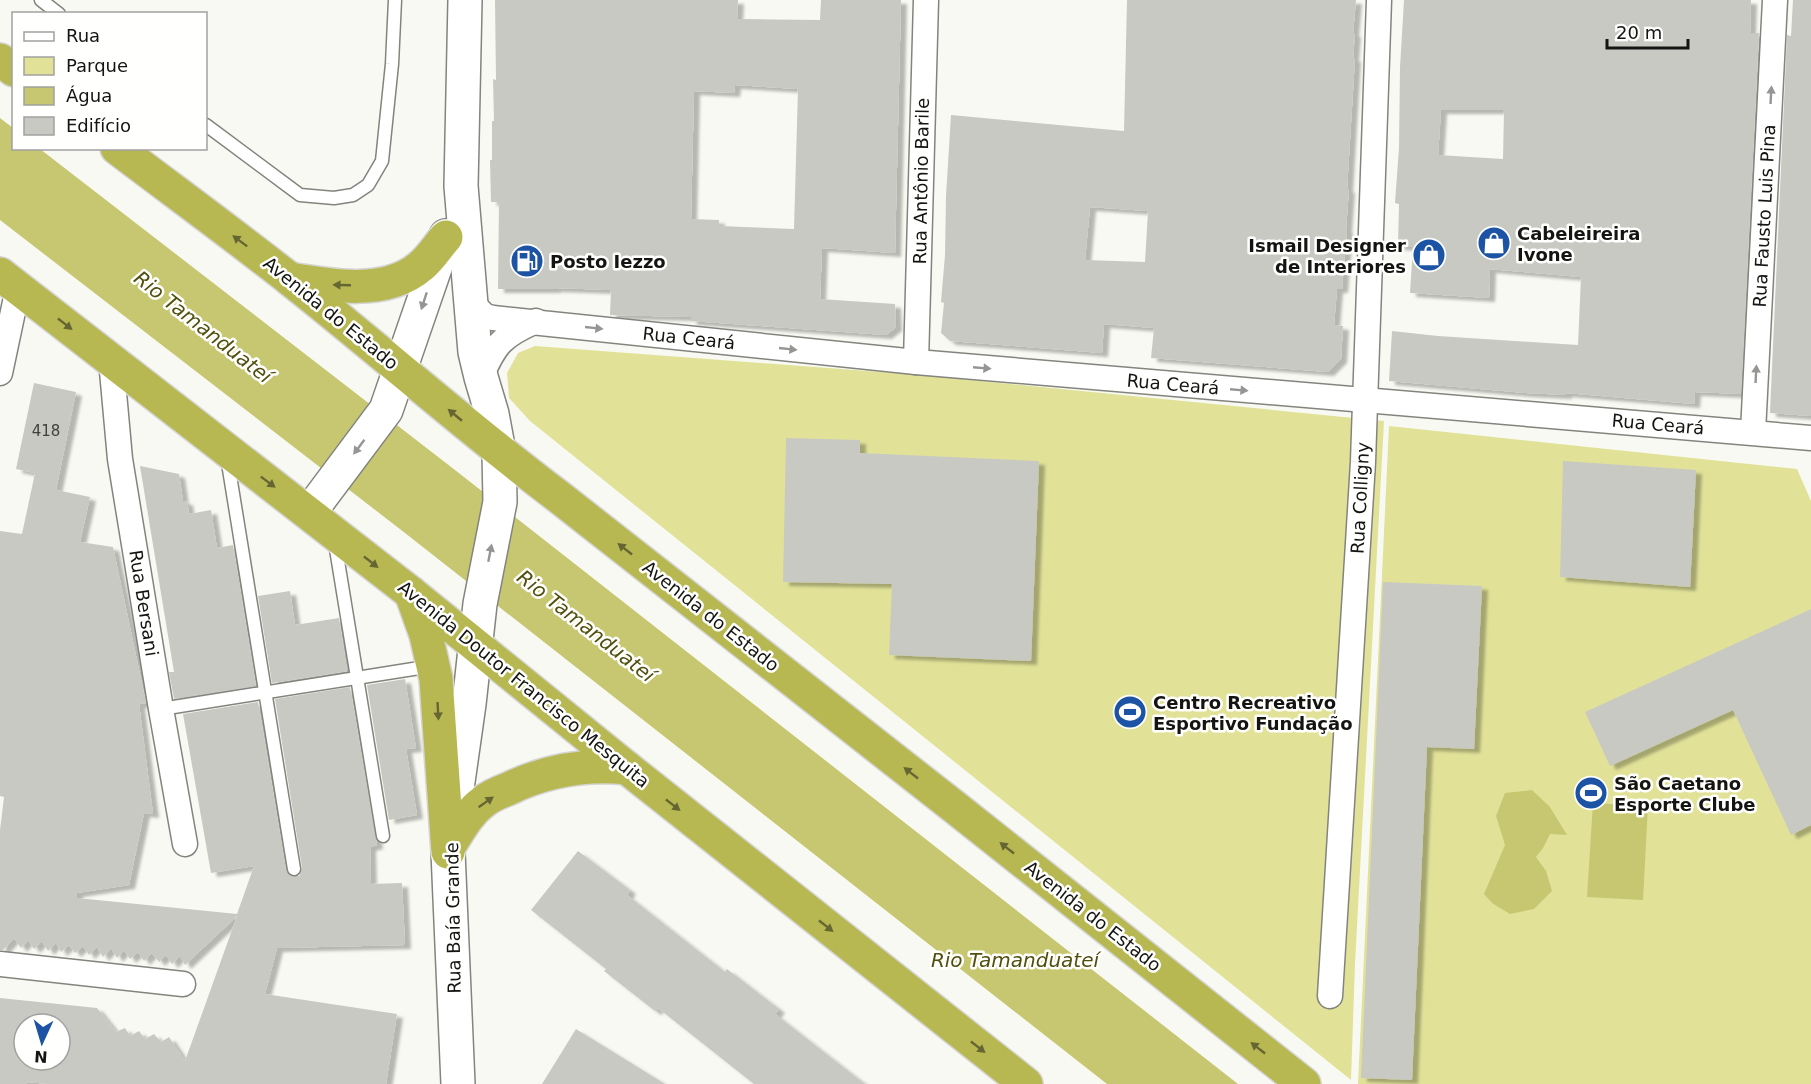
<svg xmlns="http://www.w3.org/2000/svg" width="1811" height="1084" font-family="'DejaVu Sans',sans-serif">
	<defs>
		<filter id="shadow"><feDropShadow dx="6" dy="4" stdDeviation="1.5" flood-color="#0004"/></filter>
	</defs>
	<rect width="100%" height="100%" fill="#f9f9f3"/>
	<g fill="#e1e298">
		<polygon points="535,346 921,375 1384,421 1355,964 1351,1080 530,421 509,398 507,373 518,353"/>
		<polygon points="1389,426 1797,469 1811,501 1811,1084 1358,1084"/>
	</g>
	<g fill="#c7c771">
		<polygon points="0,118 13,128 14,148 40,149 455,470 1238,1084 1107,1084 405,533 0,220"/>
		<polygon points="1532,790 1550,807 1567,835 1550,834 1543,848 1536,857 1546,871 1552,891 1534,909 1510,914 1492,903 1484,894 1505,845 1496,816 1505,793"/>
		<polygon points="1593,803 1648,806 1643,900 1587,897"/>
	</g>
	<g fill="#c9c9c3" fill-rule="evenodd" filter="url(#shadow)">
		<path d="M495,0H738L737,19L820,20L821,0H901L895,253L822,248L820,299L895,304L896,327L886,335L691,321V317L610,315L611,290L555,288V289H498L499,202H491L490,160H492V121H494L493,79L496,80ZM735,85L798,89L794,229L719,226V220L691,219L694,91L734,93Z"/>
		<path d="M1127,0H1356L1353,33H1355L1353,58H1355L1347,189H1349L1346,229H1347L1342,289H1337L1334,325L1343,326L1341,359L1328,372L1151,358L1154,328L1104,324L1102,353L950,341L941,333L944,303L941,302L945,255L946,196L951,115L1124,131ZM1090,207L1148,211L1145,262L1085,260Z"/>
		<path d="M1404,0H1751L1750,33H1759L1741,394L1695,392L1694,404L1566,393V395L1526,393L1389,381L1392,331L1438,336L1578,345L1581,277L1490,269L1489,298L1410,293L1413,247L1398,246L1399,204L1395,203L1399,148L1400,67ZM1441,110H1504L1503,159L1438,155Z"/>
		<polygon points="1793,0 1811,0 1811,416 1770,413 1787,35 1791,36"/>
		<path d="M34,383L76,392L56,490L90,497L80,542L113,547L146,703L139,704L153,814L144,813L129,885L77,893V898L237,914L254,866L211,873L183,714L258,702L286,870L291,876H299L302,868L275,699L350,687L377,845L370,847L371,884L402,883L405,945L277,948L265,994L397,1014L386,1084H50L27,1082V1084H0V998L97,1008L116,1032L125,1028L130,1036L139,1031L145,1039L154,1034L161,1042L169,1037L185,1061L237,916L185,965L180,956L172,964L166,955L159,962L152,953L144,961L138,952L130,959L124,950L117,958L111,948L103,957L97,947L89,955L83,946L75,953L69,945L61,952L56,943L48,951L42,941L34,949L28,940L21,948L14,938L3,950H0V830L4,797L0,796V531L22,534L35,473L16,469ZM24,1024H60V1060H24Z"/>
		<polygon points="786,438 860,440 860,453 1039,461 1031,661 889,655 892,584 783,582"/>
		<polygon points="1563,461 1696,470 1690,587 1560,577"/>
		<polygon points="140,466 179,474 183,501 187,501 189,514 211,510 217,548 233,545 256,686 174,699 169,672 174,672"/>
		<polygon points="1383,582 1482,586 1474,749 1427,747 1412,1080 1361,1078"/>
		<polygon points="290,591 295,625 339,618 347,671 272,683 258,596"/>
		<polygon points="1811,609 1811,825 1791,835 1733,710 1610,766 1585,712"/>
		<polygon points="405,679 416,748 406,749 417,815 389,820 367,685"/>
		<polygon points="578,851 630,890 627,895 725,972 727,969 779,1009 775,1014 865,1084 754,1084 658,1008 655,1011 604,971 606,969 531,910"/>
		<polygon points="576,1029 665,1084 542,1084"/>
	</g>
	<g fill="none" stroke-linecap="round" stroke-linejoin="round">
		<defs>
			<g id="lane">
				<polyline points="41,0 59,14"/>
				<polyline points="206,125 300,195 334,198 353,195 368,185 382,161 392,64 395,0"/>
				<polyline points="227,457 294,869"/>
				<polyline points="335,543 383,836"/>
				<polyline points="161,709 432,666"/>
			</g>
			<g id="street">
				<polyline points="470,301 485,316 493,318 916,362 1811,438"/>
				<polyline points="111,360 120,459 161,709 185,844"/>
				<polyline points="916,362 926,0"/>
				<polyline points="0,373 18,288"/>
				<path d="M481,377C495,344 502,336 536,321"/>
				<polyline points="1753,432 1775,0"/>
				<polyline points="0,964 183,984"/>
				<polyline points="1330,996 1363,462 1379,0"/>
			</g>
			<g id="secondary">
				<polyline points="309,513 386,410 446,236"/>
				<polyline points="458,1084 448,852 469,704 480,604 500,502 499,452 492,414 481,377 475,352 461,186 465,0"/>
			</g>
			<g id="highway">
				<polyline points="0,60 14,70"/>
				<path d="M117,148C175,192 234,235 291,280C381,351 467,428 559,497L957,809L1304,1084"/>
				<polyline points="0,274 411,593 627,768 1026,1084"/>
				<path d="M290,279C330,286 387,296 421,266C431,258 438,246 446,237"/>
				<polyline points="411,593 426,635 436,679 448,852"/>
				<path d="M449,846C459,831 468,813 483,802C490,796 500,792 508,789C545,771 586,764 627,768"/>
			</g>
		</defs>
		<use href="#lane" stroke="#84847e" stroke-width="15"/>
		<use href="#street" stroke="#84847e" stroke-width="27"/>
		<use href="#secondary" stroke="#84847e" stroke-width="36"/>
		<use href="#highway" stroke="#d5d5d4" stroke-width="36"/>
		<use href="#lane" stroke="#fff" stroke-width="12"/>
		<use href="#street" stroke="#fff" stroke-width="24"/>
		<use href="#secondary" stroke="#fff" stroke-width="33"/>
		<use href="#highway" stroke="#b8b853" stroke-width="33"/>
	</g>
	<defs><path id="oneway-solid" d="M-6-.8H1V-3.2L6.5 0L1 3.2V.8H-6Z" transform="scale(1.5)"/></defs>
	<g fill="#959594">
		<use href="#oneway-solid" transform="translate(1771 95) rotate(-87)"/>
		<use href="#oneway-solid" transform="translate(424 301) rotate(108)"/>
		<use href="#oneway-solid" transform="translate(594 328) rotate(6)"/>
		<use href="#oneway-solid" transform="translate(788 349) rotate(6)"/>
		<use href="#oneway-solid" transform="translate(982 368) rotate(5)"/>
		<use href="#oneway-solid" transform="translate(1756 374) rotate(-87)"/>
		<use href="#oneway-solid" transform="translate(1239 390) rotate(5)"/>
		<use href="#oneway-solid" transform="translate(359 447) rotate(127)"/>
		<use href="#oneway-solid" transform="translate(490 553) rotate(-79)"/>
	</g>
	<g fill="#666632">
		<use href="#oneway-solid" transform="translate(240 241) rotate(-143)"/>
		<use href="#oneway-solid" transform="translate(342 285) rotate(-178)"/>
		<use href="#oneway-solid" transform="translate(65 324) rotate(38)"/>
		<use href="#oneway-solid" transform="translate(455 415) rotate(-140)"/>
		<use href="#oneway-solid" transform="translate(268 482) rotate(37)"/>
		<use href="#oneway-solid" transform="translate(625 549) rotate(-142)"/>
		<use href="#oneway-solid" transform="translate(371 562) rotate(38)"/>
		<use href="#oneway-solid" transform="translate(438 711) rotate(87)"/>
		<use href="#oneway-solid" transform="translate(911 773) rotate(-142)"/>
		<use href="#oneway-solid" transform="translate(486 802) rotate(-35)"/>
		<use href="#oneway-solid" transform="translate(673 805) rotate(38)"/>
		<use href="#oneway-solid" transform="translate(1007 848) rotate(-142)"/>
		<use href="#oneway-solid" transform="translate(826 926) rotate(38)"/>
		<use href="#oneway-solid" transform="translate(978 1047) rotate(38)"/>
		<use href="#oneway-solid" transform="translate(1258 1048) rotate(-142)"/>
	</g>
	<defs>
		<symbol id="shop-disc" viewBox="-11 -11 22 22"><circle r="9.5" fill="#1c53a5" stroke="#fffffe"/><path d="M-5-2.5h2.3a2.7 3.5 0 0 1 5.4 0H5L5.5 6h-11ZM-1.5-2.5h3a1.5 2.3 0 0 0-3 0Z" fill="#fff"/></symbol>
		<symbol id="fuel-disc" viewBox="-11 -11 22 22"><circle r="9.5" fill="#1c53a5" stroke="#fffffe"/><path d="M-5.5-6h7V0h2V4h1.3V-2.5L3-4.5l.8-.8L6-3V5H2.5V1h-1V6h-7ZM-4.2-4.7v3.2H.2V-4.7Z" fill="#fff"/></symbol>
		<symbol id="stadium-disc" viewBox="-11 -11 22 22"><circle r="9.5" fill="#1c53a5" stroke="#fffffe"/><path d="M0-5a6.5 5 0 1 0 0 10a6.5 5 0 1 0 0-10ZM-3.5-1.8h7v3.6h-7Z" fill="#fff"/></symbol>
	</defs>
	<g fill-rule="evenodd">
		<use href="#shop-disc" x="1475" y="224" width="38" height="38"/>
		<use href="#shop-disc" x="1410" y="236" width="38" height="38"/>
		<use href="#fuel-disc" x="508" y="242" width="38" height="38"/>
		<use href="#stadium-disc" x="1111" y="693" width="38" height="38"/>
		<use href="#stadium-disc" x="1572" y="774" width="38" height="38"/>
	</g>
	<g text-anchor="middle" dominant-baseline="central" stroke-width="5" stroke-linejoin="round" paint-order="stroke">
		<g font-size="15" fill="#41413e">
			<text x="46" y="431">418</text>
		</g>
		<g font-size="18" fill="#141412" stroke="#fffffe">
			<text transform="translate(921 181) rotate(-89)">Rua Antônio Barile</text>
			<text transform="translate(1764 216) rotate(-87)">Rua Fausto Luis Pina</text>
			<text transform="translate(331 313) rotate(39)">Avenida do Estado</text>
			<text transform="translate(689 338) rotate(6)">Rua Ceará</text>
			<text transform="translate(1173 384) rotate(5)">Rua Ceará</text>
			<text transform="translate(1658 424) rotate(5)">Rua Ceará</text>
			<text transform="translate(1360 498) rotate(-87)">Rua Colligny</text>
			<text transform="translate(144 603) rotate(81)">Rua Bersani</text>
			<text transform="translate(711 616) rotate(38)">Avenida do Estado</text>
			<text transform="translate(524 684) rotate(39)">Avenida Doutor Francisco Mesquita</text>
			<text transform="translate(1093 916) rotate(38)">Avenida do Estado</text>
			<text transform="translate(453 918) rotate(-91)">Rua Baía Grande</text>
		</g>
		<g font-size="18" font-weight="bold" fill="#141412" stroke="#fffffe" text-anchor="start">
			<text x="1517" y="233">Cabeleireira<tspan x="1517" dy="21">Ivone</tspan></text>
			<text x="1406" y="245" text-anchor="end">Ismail Designer<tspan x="1406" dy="21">de Interiores</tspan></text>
			<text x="550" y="261">Posto Iezzo</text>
			<text x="1153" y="702">Centro Recreativo<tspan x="1153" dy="21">Esportivo Fundação</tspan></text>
			<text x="1614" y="783">São Caetano<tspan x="1614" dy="21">Esporte Clube</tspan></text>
		</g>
		<g font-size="20" font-style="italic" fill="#51500f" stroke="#fffffe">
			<text transform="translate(203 327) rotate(38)">Rio Tamanduateí</text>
			<text transform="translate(586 626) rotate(38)">Rio Tamanduateí</text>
			<text x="1015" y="960">Rio Tamanduateí</text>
		</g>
	</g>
	<rect x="12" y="12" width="195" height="138" fill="#fffffe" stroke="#a1a1a0" stroke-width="1.5"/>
	<rect x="24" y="32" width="30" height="9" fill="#ffffff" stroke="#a1a1a0" stroke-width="1.5"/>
	<text x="66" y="42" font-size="18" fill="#141412">Rua</text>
	<rect x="24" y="57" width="30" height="18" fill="#e1e298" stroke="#a1a1a0" stroke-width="1.5"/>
	<text x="66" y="72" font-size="18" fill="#141412">Parque</text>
	<rect x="24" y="87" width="30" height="18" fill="#c7c771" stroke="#a1a1a0" stroke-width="1.5"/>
	<text x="66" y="102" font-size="18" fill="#141412">Água</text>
	<rect x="24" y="117" width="30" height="18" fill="#c9c9c3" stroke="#a1a1a0" stroke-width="1.5"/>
	<text x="66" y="132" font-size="18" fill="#141412">Edifício</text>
	<g transform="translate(42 1042) rotate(184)"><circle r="28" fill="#fffffe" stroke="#a1a1a0" stroke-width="1.5"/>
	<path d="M0-4.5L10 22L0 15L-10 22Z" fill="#1c53a5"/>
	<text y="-9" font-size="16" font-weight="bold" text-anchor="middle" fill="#141412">N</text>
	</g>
	<path d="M1607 39v9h81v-9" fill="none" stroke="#141412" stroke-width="3"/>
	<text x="1616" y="39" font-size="18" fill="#141412" stroke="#fffffe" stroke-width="4.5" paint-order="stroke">20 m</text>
</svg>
